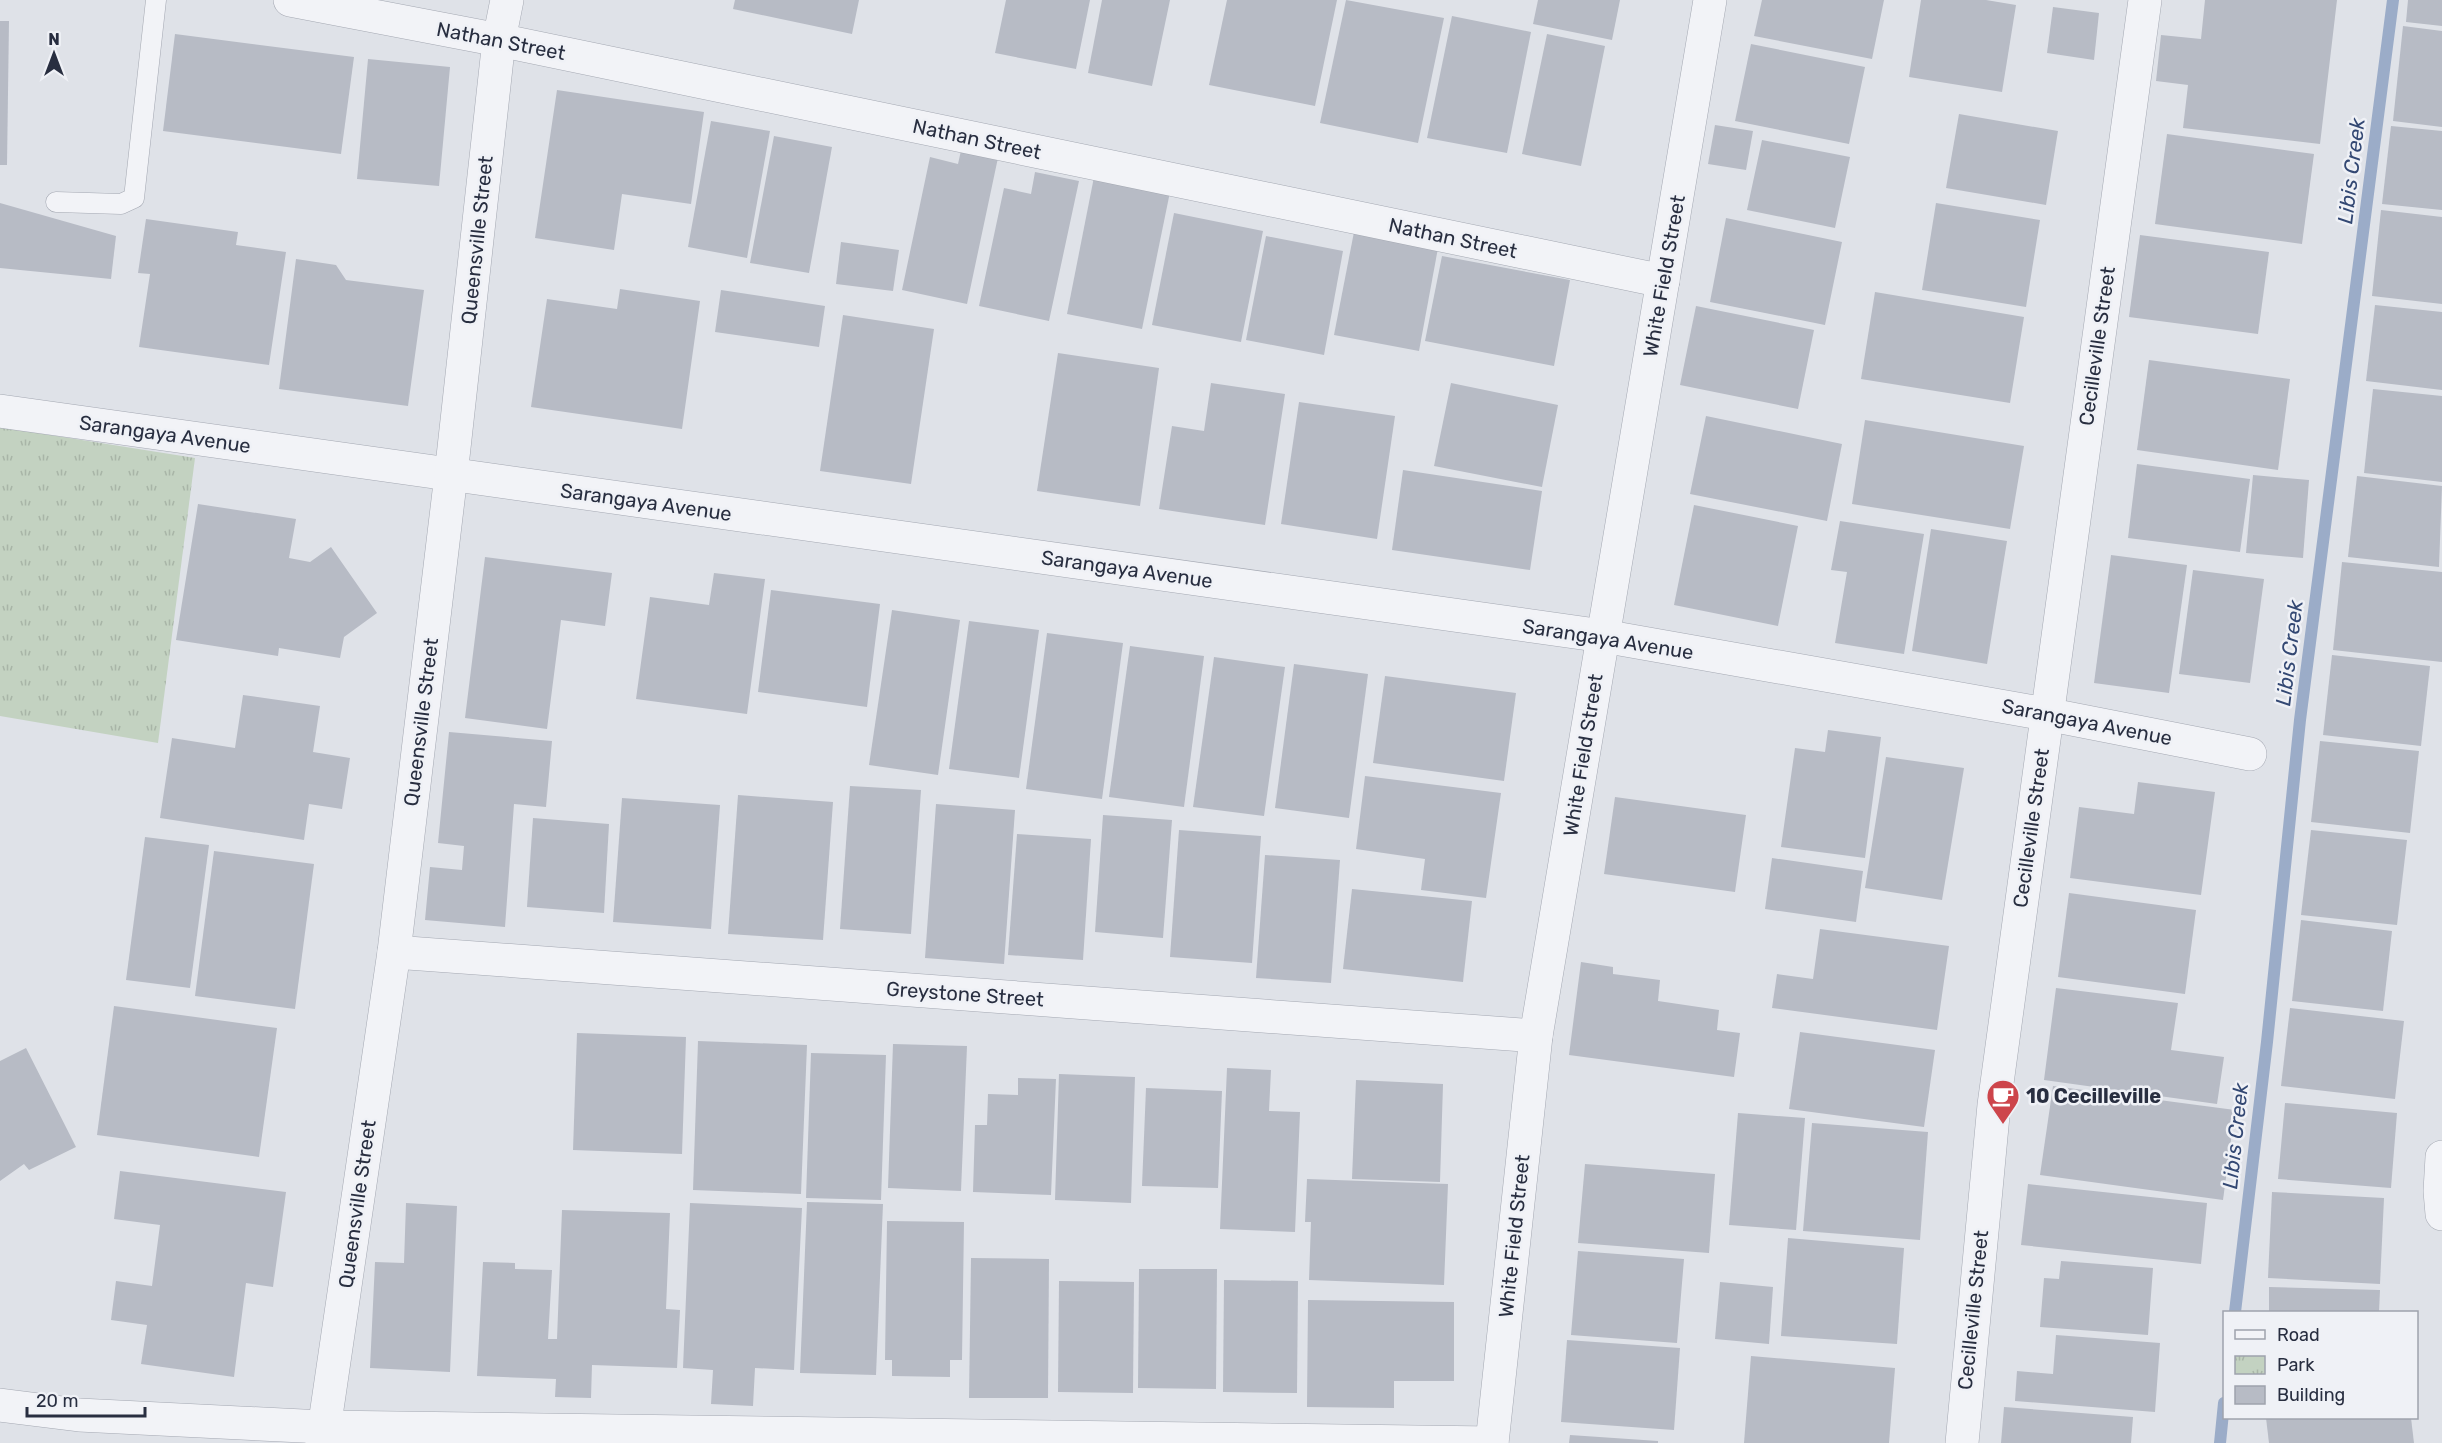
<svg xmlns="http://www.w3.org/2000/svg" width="2442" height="1443" font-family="Rubik,sans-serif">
	<defs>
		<pattern id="park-tufts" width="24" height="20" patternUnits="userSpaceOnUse" patternTransform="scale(1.5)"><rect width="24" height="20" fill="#c3d2c1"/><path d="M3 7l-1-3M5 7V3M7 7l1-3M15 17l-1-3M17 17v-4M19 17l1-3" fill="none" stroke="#a8b5a7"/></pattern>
	</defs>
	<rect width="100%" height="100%" fill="#dfe2e8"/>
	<polygon fill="url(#park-tufts)" points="0,427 195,458 158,743 0,716"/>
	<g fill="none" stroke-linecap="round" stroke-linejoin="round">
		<g stroke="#9bacc8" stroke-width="12">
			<polyline points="2235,1312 2267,1042 2300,720 2393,0"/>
			<polyline points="2220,1443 2224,1403"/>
		</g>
	</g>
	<g fill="#b7bbc5">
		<polygon points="735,0 859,0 852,34 733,9"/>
		<polygon points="1006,0 1090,0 1076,69 995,53"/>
		<polygon points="1102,0 1170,0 1152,86 1088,73"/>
		<polygon points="1227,0 1337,0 1315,106 1209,85"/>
		<polygon points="1346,0 1444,18 1418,143 1320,123"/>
		<polygon points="1538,0 1620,0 1612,40 1533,24"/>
		<polygon points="1762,0 1884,0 1872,59 1754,36"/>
		<polygon points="1921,0 1986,0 2016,5 2002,92 1909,77"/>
		<polygon points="2205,0 2337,0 2320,144 2183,128 2188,85 2156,81 2161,35 2201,39"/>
		<polygon points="2408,0 2442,0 2442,26 2406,22"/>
		<polygon points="2053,7 2099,13 2094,60 2047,53"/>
		<polygon points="1452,16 1531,32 1507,153 1427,138"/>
		<polygon points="0,21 9,21 7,165 0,165"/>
		<polygon points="2403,26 2442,31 2442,127 2393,121"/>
		<polygon points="175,34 354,57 341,154 163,131"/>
		<polygon points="1547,34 1605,46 1581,166 1522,154"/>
		<polygon points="1751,44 1865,67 1849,144 1735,121"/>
		<polygon points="368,59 450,67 439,186 357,179"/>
		<polygon points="557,90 704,112 691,204 622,194 614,250 535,238"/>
		<polygon points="1959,114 2058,131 2046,205 1946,188"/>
		<polygon points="711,121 770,131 747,258 688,247"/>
		<polygon points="1715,125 1753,131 1746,170 1708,164"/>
		<polygon points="2391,126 2442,131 2442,210 2382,204"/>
		<polygon points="2167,134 2314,154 2302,244 2155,224"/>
		<polygon points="774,136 832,147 809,273 750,263"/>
		<polygon points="1762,140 1850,157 1835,228 1747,210"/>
		<polygon points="962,146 999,153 967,304 902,290 930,157 958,164"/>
		<polygon points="1035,172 1079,181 1049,321 979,306 1004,188 1031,194"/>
		<polygon points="1094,177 1170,192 1142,329 1067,314"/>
		<polygon points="0,203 116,236 111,279 0,268"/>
		<polygon points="1936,203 2040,220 2026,307 1922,290"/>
		<polygon points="2381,210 2442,217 2442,304 2372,296"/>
		<polygon points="1174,213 1263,231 1241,342 1152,325"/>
		<polygon points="1726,218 1842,242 1825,325 1710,302"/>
		<polygon points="146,219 238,232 236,245 286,252 269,365 139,347 150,274 138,273"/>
		<polygon points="1354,232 1438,248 1419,351 1334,335"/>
		<polygon points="2140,235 2269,252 2258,334 2129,317"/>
		<polygon points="1266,236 1343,251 1324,355 1246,340"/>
		<polygon points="841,242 899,250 893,291 836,284"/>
		<polygon points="1442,256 1570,280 1554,366 1425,341"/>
		<polygon points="296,259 336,265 346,280 424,290 408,406 279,389"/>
		<polygon points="620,289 700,301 682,429 531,407 547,299 617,309"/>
		<polygon points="721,290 825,306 819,347 715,332"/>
		<polygon points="1875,292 2024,317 2010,403 1861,379"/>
		<polygon points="2375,305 2442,312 2442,390 2366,381"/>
		<polygon points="1696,306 1814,330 1798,409 1680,385"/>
		<polygon points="843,315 934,329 911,484 820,471"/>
		<polygon points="1058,353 1159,368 1140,506 1037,491"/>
		<polygon points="2149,360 2290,379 2278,470 2137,450"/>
		<polygon points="1211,383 1285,394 1265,525 1159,509 1172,426 1204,431"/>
		<polygon points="1451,383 1558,405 1542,487 1434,466"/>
		<polygon points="2373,389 2442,396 2442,482 2364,473"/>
		<polygon points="1299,402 1395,416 1377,539 1281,524"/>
		<polygon points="1706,416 1842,444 1827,521 1690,494"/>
		<polygon points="1865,420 2024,446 2010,529 1852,504"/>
		<polygon points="2137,464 2250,479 2240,552 2128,538"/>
		<polygon points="1403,470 1542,491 1530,570 1392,550"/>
		<polygon points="2253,475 2309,480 2303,558 2246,553"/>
		<polygon points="2357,476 2442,486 2439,567 2348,557"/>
		<polygon points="198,504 296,519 289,558 310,562 331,547 377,613 344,637 340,658 279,648 278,656 176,640"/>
		<polygon points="1694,505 1798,526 1778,626 1674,605"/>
		<polygon points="1840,521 1924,534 1904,654 1835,643 1847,572 1831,570"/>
		<polygon points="1931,529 2007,541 1987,664 1912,651"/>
		<polygon points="2111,555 2187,565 2169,693 2094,683"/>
		<polygon points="485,557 612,573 605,626 561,620 547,729 465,718"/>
		<polygon points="2342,562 2442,572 2442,662 2333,650"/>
		<polygon points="2193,570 2264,579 2250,683 2179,674"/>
		<polygon points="714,573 765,579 747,714 636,699 650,597 709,605"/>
		<polygon points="771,590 880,604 867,707 758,692"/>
		<polygon points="892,610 960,620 938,775 869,765"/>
		<polygon points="969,621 1039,630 1019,778 949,769"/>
		<polygon points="1047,633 1123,643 1102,799 1026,789"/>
		<polygon points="1130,646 1204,656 1184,807 1109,797"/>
		<polygon points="2332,655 2430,666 2421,746 2323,735"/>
		<polygon points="1214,657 1285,667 1264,816 1193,807"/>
		<polygon points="1294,664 1368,674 1349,818 1275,808"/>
		<polygon points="1385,676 1516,693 1504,781 1373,763"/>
		<polygon points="243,695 320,706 313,752 350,758 342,809 309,804 304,840 160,818 172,738 235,748"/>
		<polygon points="1828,730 1881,737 1865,858 1781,847 1795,748 1825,752"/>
		<polygon points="449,732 552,741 546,807 514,804 505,927 425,920 430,867 462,870 464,846 438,843"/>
		<polygon points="2320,741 2419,751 2410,833 2311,822"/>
		<polygon points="1886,757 1964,768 1942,900 1865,888"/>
		<polygon points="1365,776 1501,793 1486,898 1421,890 1425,859 1356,849"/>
		<polygon points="2138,782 2215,792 2201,895 2070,878 2079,807 2134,814"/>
		<polygon points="850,786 921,790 911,934 840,929"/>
		<polygon points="738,795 833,802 823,940 728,934"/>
		<polygon points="1615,797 1746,815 1735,892 1604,874"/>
		<polygon points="622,798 720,805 711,929 613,922"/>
		<polygon points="936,804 1015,810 1004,964 925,958"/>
		<polygon points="1103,815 1172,820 1163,938 1095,932"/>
		<polygon points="533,818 609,824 604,913 527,907"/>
		<polygon points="1179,830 1261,836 1252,963 1170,957"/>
		<polygon points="2311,830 2407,840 2397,925 2301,915"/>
		<polygon points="1017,834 1091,839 1083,960 1008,955"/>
		<polygon points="145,837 209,845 190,988 126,980"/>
		<polygon points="214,851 314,864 295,1009 195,996"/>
		<polygon points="1265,855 1340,860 1331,983 1256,978"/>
		<polygon points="1772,858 1863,871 1856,922 1765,909"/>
		<polygon points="1352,889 1472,901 1463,982 1343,969"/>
		<polygon points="2069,893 2196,910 2185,994 2058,977"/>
		<polygon points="2301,920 2392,931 2383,1011 2292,1001"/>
		<polygon points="1820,929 1949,946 1937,1030 1772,1008 1777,974 1813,979"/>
		<polygon points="1581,962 1613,967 1613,974 1660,980 1658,1001 1719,1010 1717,1030 1740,1033 1734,1077 1569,1055"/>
		<polygon points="2056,988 2178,1003 2171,1050 2224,1057 2217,1104 2044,1080"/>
		<polygon points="114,1006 277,1028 259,1157 97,1135"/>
		<polygon points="2290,1008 2404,1021 2395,1099 2281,1086"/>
		<polygon points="1800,1032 1935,1050 1924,1127 1789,1109"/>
		<polygon points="577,1033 686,1037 682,1154 573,1150"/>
		<polygon points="698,1041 807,1045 801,1194 693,1190"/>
		<polygon points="893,1044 967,1046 961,1191 888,1188"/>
		<polygon points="26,1048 76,1147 29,1170 24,1164 0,1181 0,1061"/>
		<polygon points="811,1053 886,1055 881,1200 806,1198"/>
		<polygon points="1227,1068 1271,1070 1269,1111 1300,1112 1295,1232 1220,1229"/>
		<polygon points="1059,1074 1135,1077 1131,1203 1055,1200"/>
		<polygon points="1018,1078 1056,1079 1051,1195 973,1192 975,1125 987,1125 988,1094 1018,1095"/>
		<polygon points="1356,1080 1443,1084 1440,1182 1352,1179"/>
		<polygon points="2053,1086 2235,1110 2223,1200 2040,1175"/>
		<polygon points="1146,1088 1222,1091 1218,1188 1142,1186"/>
		<polygon points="2285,1103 2397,1113 2391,1188 2278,1179"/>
		<polygon points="1738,1113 1805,1118 1796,1230 1729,1225"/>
		<polygon points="1812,1123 1928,1132 1920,1240 1803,1231"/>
		<polygon points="1585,1164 1715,1174 1709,1253 1578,1243"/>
		<polygon points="120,1171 286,1192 273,1287 246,1283 234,1377 141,1364 147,1325 111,1320 116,1281 152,1286 160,1225 114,1219"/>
		<polygon points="1307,1179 1448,1184 1444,1285 1309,1280 1311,1222 1305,1222"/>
		<polygon points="2028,1184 2207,1203 2201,1264 2021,1245"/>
		<polygon points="2272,1192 2384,1198 2380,1284 2268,1278"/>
		<polygon points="807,1202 883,1204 876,1375 800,1373"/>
		<polygon points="406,1203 457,1206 450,1372 370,1368 375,1262 404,1263"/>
		<polygon points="690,1203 802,1208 794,1370 755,1368 753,1406 711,1404 713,1370 683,1368"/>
		<polygon points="562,1210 670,1213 666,1309 680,1310 677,1368 592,1365 591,1398 555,1397 556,1379 477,1376 483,1262 515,1263 515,1269 552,1270 548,1339 557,1339"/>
		<polygon points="887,1221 964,1222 962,1360 950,1360 950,1377 892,1376 892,1360 885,1360"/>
		<polygon points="1788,1238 1904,1248 1897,1344 1781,1336"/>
		<polygon points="1578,1251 1684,1259 1677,1343 1571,1335"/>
		<polygon points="971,1258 1049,1259 1048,1398 969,1398"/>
		<polygon points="2061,1261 2153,1268 2148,1335 2040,1327 2044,1278 2059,1279"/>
		<polygon points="1139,1269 1217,1269 1216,1389 1138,1388"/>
		<polygon points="1224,1280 1298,1281 1297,1393 1223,1392"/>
		<polygon points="1059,1281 1134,1282 1133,1393 1058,1392"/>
		<polygon points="1720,1282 1773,1287 1769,1344 1715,1339"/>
		<polygon points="2269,1287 2380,1290 2379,1312 2269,1312"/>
		<polygon points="1308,1300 1454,1302 1454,1381 1394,1381 1394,1408 1307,1407"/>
		<polygon points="2056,1335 2160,1343 2155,1412 2015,1401 2017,1371 2053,1374"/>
		<polygon points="1567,1340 1680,1348 1674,1430 1561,1422"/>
		<polygon points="1751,1356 1895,1368 1889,1443 1744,1443"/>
		<polygon points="2004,1407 2133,1417 2131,1443 2001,1443"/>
		<polygon points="2266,1418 2411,1418 2414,1443 2269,1443"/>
		<polygon points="1570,1435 1658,1441 1658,1443 1569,1443"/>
	</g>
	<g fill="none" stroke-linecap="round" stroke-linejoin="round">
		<defs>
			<polyline id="service" points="56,202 121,204 134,198 156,0"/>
			<g id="minor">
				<polyline points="290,0 499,40 1663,281"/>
				<polyline points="0,411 1603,636 2046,714 2250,754"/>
				<polyline points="394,952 1536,1036"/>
				<polyline points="2442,1157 2440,1191 2442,1214"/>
				<polyline points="0,1405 79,1415 323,1427 1492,1443"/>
				<polyline points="322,1443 394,952 451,475 499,40 507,0"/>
				<polyline points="1492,1443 1536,1036 1710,0"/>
				<polyline points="1962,1443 1994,1105 2145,0"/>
			</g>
		</defs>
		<use href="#service" stroke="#a4a8b2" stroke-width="21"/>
		<use href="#minor" stroke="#a4a8b2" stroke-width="34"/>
		<use href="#service" stroke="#f2f3f7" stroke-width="20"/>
		<use href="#minor" stroke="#f2f3f7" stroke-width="33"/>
	</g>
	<defs>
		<symbol id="cafe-pin" viewBox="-11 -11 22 30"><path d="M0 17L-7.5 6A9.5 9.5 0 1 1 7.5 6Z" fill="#cd454b" stroke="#eff1f6"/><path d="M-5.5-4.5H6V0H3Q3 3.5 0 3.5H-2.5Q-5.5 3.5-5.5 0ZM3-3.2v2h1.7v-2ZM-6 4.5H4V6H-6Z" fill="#fff"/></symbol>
	</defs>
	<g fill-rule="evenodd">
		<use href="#cafe-pin" x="1984" y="1077" width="38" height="52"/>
	</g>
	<g text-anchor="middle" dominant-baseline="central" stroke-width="5" stroke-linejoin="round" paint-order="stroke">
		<g font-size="20" fill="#282e40" stroke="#eff1f6">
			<text transform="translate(501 41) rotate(11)">Nathan Street</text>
			<text transform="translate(977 139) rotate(12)">Nathan Street</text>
			<text transform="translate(1453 238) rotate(12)">Nathan Street</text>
			<text transform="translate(477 240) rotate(-84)">Queensville Street</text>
			<text transform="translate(1664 276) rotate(-80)">White Field Street</text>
			<text transform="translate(2097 346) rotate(-82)">Cecilleville Street</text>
			<text transform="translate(165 434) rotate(8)">Sarangaya Avenue</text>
			<text transform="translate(646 502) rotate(8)">Sarangaya Avenue</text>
			<text transform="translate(1127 569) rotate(8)">Sarangaya Avenue</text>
			<text transform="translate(1608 639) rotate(9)">Sarangaya Avenue</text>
			<text transform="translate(421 722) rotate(-83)">Queensville Street</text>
			<text transform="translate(2087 722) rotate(11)">Sarangaya Avenue</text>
			<text transform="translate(1583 755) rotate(-81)">White Field Street</text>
			<text transform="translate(2031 828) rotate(-82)">Cecilleville Street</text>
			<text transform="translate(965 994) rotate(4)">Greystone Street</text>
			<text transform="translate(357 1204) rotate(-82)">Queensville Street</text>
			<text transform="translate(1514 1236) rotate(-84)">White Field Street</text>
			<text transform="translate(1973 1310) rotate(-84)">Cecilleville Street</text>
		</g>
		<g font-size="20" font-weight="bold" fill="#282e40" stroke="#eff1f6" text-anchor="start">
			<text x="2026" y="1096">10 Cecilleville</text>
		</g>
		<g font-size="21" font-style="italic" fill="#334873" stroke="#eff1f6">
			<text transform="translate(2351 171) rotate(-83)">Libis Creek</text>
			<text transform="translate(2289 653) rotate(-83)">Libis Creek</text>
			<text transform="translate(2235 1136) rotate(-84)">Libis Creek</text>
		</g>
	</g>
	<rect x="2223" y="1311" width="195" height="108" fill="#eff1f6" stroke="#9fa3ad" stroke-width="1.5"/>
	<rect x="2235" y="1330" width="30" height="9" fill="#f2f3f7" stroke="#9fa3ad" stroke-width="1.5"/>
	<text x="2277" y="1341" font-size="18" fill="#282e40">Road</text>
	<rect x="2235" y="1356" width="30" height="18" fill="url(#park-tufts)" stroke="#9fa3ad" stroke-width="1.5"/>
	<text x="2277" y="1371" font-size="18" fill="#282e40">Park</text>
	<rect x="2235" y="1386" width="30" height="18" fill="#b7bbc5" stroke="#9fa3ad" stroke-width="1.5"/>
	<text x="2277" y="1401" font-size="18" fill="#282e40">Building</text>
	<g transform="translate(54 54)" stroke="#eff1f6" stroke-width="4.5" paint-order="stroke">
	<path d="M0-4.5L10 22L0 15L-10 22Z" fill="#282e40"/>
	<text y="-9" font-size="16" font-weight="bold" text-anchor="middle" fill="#282e40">N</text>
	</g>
	<path d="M27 1407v9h118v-9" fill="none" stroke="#282e40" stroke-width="3"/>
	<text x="36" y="1407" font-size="18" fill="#282e40" stroke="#eff1f6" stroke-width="4.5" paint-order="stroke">20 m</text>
</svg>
